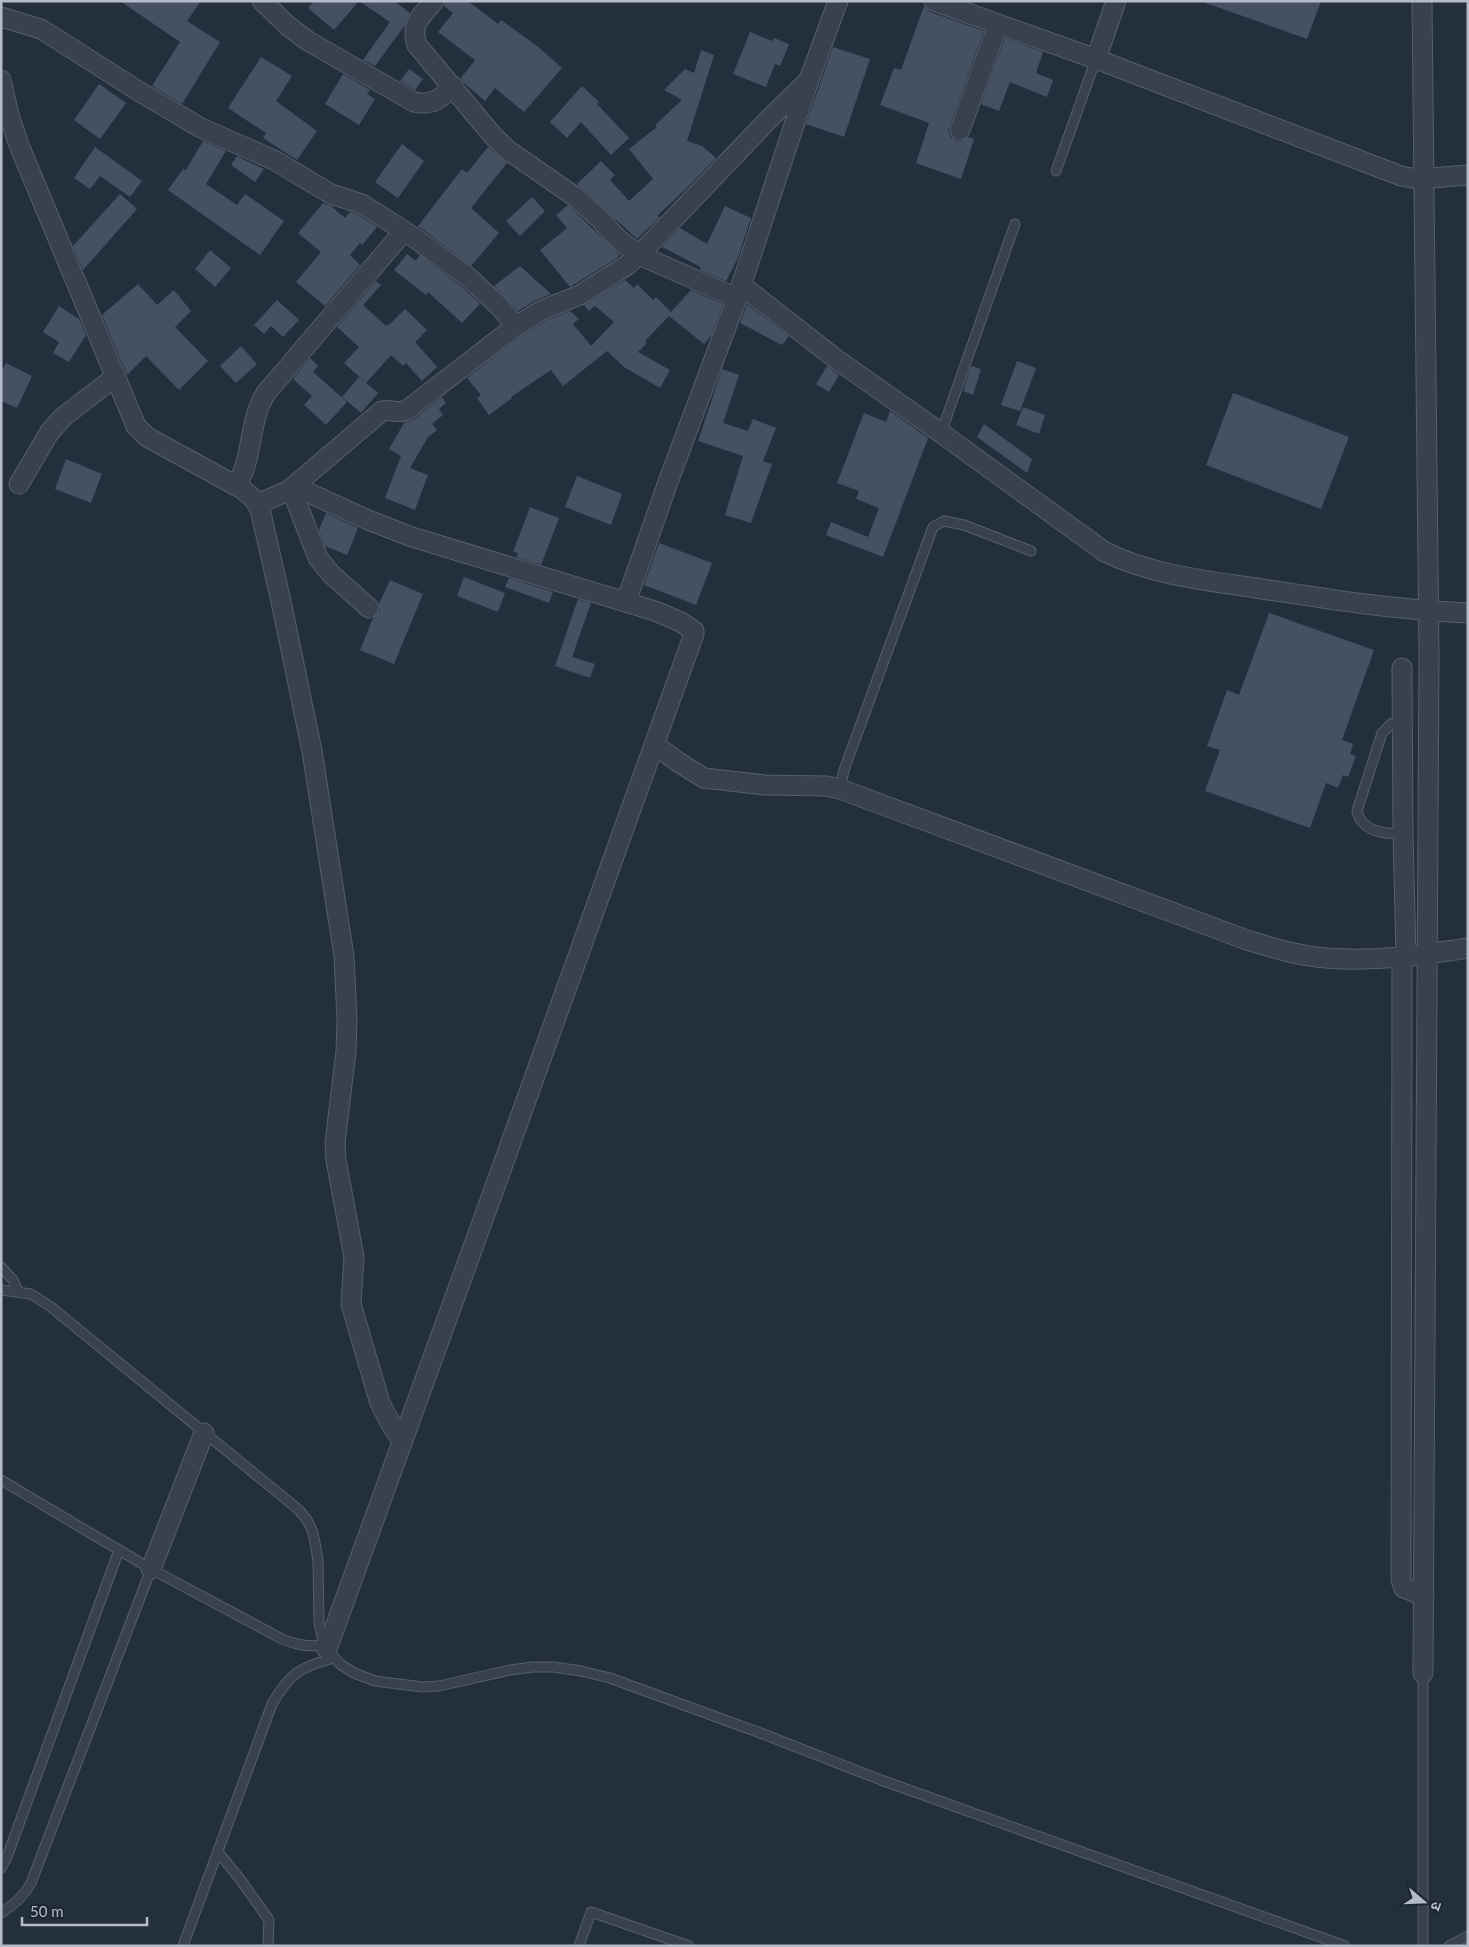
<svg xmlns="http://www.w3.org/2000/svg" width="1469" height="1947" font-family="Lato,'Noto Sans Devanagari',sans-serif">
	<rect width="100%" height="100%" fill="#242f3e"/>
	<g fill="#455162">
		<polygon points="120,1 201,1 187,21 220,42 182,104 152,86 180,42"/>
		<polygon points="314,1 394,1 410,13 405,25 375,66 363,60 390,22 359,1 334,30 308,8"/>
		<polygon points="445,1 468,1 498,24 501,20 537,46 562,68 524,112 495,88 485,101 464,83 461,78 475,60 438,32 453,13 444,6"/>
		<polygon points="1206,1 1321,1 1307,39 1206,3"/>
		<polygon points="924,6 930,12 984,31 948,131 951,137 957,141 962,141 968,137 974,139 961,179 916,163 929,123 880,105 894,68 901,70"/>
		<polygon points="750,32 772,41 774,38 789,44 780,66 775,64 766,87 733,74"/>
		<polygon points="1005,38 1043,52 1036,73 1053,80 1047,97 1010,82 999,111 981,104"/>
		<polygon points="833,47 870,59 844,137 806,124"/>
		<polygon points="701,50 714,55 687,141 702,146 716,158 686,189 657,216 660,217 637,239 577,184 601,161 615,175 610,180 629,201 653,179 629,149 657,127 655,125 682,100 664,90 685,69 694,73"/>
		<polygon points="261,57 292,76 276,101 317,131 297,160 263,138 266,133 228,108"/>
		<polygon points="409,69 423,79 415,90 400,81"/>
		<polygon points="343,74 370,90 367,94 375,99 359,125 325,104"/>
		<polygon points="99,84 126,103 100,139 74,120"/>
		<polygon points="582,86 599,102 597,104 629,138 611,155 581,122 567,138 550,122"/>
		<polygon points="203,141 226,151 206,184 237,205 245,194 284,221 260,255 168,190 183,169 186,170"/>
		<polygon points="402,144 424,161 398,198 375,182"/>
		<polygon points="95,147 142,181 130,197 100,176 90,189 74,178"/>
		<polygon points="488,147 507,163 471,208 499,233 471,266 418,226 462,169 467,173"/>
		<polygon points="237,156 264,169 255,182 231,165"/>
		<polygon points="120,194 137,209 83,270 73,246"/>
		<polygon points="532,197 545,211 520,236 506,221"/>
		<polygon points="323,203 331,206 345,218 350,212 357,214 377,227 362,245 360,243 350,255 360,265 325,306 296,282 321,252 298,233"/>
		<polygon points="568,205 620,255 616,259 570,287 540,250 567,228 556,215"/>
		<polygon points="725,206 751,218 738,258 726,281 700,270 701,267 662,247 680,228 707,244"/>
		<polygon points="210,250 231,268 215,287 195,269"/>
		<polygon points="407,254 416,261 420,255 461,286 480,304 462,323 428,292 426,295 394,270"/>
		<polygon points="520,266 551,294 536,300 518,311 494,286"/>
		<polygon points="625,280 634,288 637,284 653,300 656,297 671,312 691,290 723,304 711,336 704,344 669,316 645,341 647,343 638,352 670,370 660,388 624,367 607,351 563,386 551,370 511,397 512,398 489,415 477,398 481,395 467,378 522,335 547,320 570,311 579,319 573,324 591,346 614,322 595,306 589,311 584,305"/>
		<polygon points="376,281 381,285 363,305 386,326 388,324 389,325 405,309 427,330 415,342 437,367 422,381 406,363 403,366 391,355 366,383 344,363 359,347 337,327"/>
		<polygon points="138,284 157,305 174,290 191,311 175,327 208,361 179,390 146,356 127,375 102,315"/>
		<polygon points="277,300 299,320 283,337 271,326 264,334 254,325"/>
		<polygon points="747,304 789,336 782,345 740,323"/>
		<polygon points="59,306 79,319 86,335 69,362 53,353 59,342 43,332"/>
		<polygon points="241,346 257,364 236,383 220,366"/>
		<polygon points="310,358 318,366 313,372 347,402 326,425 304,405 312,396 293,379"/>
		<polygon points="1017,361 1036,368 1020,411 1001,405"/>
		<polygon points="6,363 32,376 17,408 1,401 1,372"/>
		<polygon points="827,366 839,375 829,392 816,384"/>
		<polygon points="971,366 981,369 973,395 963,391"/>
		<polygon points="722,369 739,375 723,423 748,431 753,419 776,428 763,461 772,464 751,523 725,515 743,456 698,441"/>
		<polygon points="359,377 378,393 361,413 342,397"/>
		<polygon points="1233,393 1349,437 1321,509 1206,465"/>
		<polygon points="442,397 446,403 439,409 443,415 432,424 437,430 428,437 410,468 428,475 415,510 385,498 401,456 389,449 404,423 414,419"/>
		<polygon points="1023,407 1045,415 1039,434 1016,425"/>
		<polygon points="890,411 928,438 883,557 826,535 831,522 868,537 879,508 856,499 859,491 837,483 864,413 886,422"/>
		<polygon points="984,424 1032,459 1027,473 977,437"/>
		<polygon points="66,459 102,474 91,503 55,489"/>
		<polygon points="577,476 622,494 611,525 565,507"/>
		<polygon points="530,507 559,518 541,565 516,557 518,553 513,552"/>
		<polygon points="326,513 358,528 347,555 325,546 319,530"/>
		<polygon points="659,543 712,563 696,605 644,585"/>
		<polygon points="464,577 505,593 498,612 457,596"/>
		<polygon points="509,578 553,592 549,603 505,587"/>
		<polygon points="390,580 423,594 394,664 360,650 373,618 380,611 379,604"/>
		<polygon points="578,599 591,603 572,657 595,664 590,678 555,666"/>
		<polygon points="1269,613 1374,650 1342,740 1353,744 1350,754 1356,756 1348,777 1343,775 1338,788 1326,783 1310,828 1205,791 1220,750 1207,746 1227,690 1239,695"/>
	</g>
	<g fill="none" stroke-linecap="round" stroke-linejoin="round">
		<defs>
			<g id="service">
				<polyline points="1056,171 1096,59"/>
				<polyline points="941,433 1015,224"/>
				<path d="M1402,720L1391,724L1382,733L1357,811C1361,831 1385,835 1403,833"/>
				<polyline points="840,789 844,770 933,527 944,521 964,525 1031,551"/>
				<polyline points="1,1267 13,1280 18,1291"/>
				<polyline points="1,1290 31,1294 51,1307 299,1510 307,1520 312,1530 315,1542 318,1561 319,1623 324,1645 340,1664 354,1673 375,1681 423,1687 439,1686 510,1670 533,1667 554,1667 581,1671 610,1678 763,1734 881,1780 1345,1946"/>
				<path d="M1,1480L151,1569L282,1639C297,1645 308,1647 324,1645"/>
				<polyline points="218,1852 240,1879 269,1920 268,1946"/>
				<polyline points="1,1868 7,1857 119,1550"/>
				<path d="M1,1913C14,1905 24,1896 31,1883L151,1569"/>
				<path d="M183,1946L272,1704C290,1673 300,1667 334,1658"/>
				<polyline points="579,1946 591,1912 689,1946"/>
				<polyline points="1423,1946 1423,1673"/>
				<polyline points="1449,1946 1468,1936"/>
			</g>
			<g id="minor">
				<path d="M262,1L288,26L308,41L414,102C432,106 441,99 453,86"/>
				<path d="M434,1C421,17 410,23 417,45L494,137L509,151L574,196L600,219L618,239L639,255L737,298"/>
				<polyline points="934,1 1096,59 1401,176 1418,179 1468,175"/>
				<polyline points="1422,1 1429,657 1423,1673"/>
				<polyline points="1,17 41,29 140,92 201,128 274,160 331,194 362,204 412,236 468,277 499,306 516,326"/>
				<polyline points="1096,59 1116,1"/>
				<polyline points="1,80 9,115 19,145 136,426 147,437 242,489 254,499 260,509 282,606 312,751 344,956 347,1019 346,1051 335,1143 336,1160 354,1257 351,1304 380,1403 393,1428 402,1440"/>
				<polyline points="960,130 998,25"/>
				<path d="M741,285L836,359L941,433L1105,552C1152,575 1204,580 1256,588C1326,599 1396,610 1468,613"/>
				<polyline points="19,484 49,433 63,417 115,377"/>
				<path d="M236,486C254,458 248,421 266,393L404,231"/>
				<polyline points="294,486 368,520 412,537 655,611 681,622 694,631 694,634 488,1206 327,1649"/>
				<polyline points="291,488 318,558 331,574 369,608"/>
				<path d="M257,504L288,491L382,411C391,409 399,414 407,410L516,326L542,310L580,295L626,266L639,255L768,120L809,80"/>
				<polyline points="626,602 668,482 737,298 809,80 838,1"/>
				<polyline points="1402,668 1403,833 1406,956"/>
				<path d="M655,745L678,762L704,778L765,785L827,786L840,789L1247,940C1273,948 1299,956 1326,958C1373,962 1422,955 1468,948"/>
				<polyline points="1402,956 1401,1580 1404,1588 1424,1596"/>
				<polyline points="151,1569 204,1433"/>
			</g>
		</defs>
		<use href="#service" stroke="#565f6c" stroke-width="11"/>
		<use href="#minor" stroke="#565f6c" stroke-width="21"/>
		<use href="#service" stroke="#38414e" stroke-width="9"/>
		<use href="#minor" stroke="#38414e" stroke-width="19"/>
	</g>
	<rect width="1469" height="1947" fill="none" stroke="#b4bcc9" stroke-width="5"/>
	<g transform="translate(1424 1902) rotate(109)" stroke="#1d2633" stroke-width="4" paint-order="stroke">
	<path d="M0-4L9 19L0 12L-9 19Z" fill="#b4bcc9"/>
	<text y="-8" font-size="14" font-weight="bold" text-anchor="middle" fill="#b4bcc9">उ</text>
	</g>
	<path d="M22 1917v8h125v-8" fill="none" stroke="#b4bcc9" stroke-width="2.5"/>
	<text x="30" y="1917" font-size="15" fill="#b4bcc9" stroke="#1d2633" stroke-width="4" paint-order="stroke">50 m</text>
</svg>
